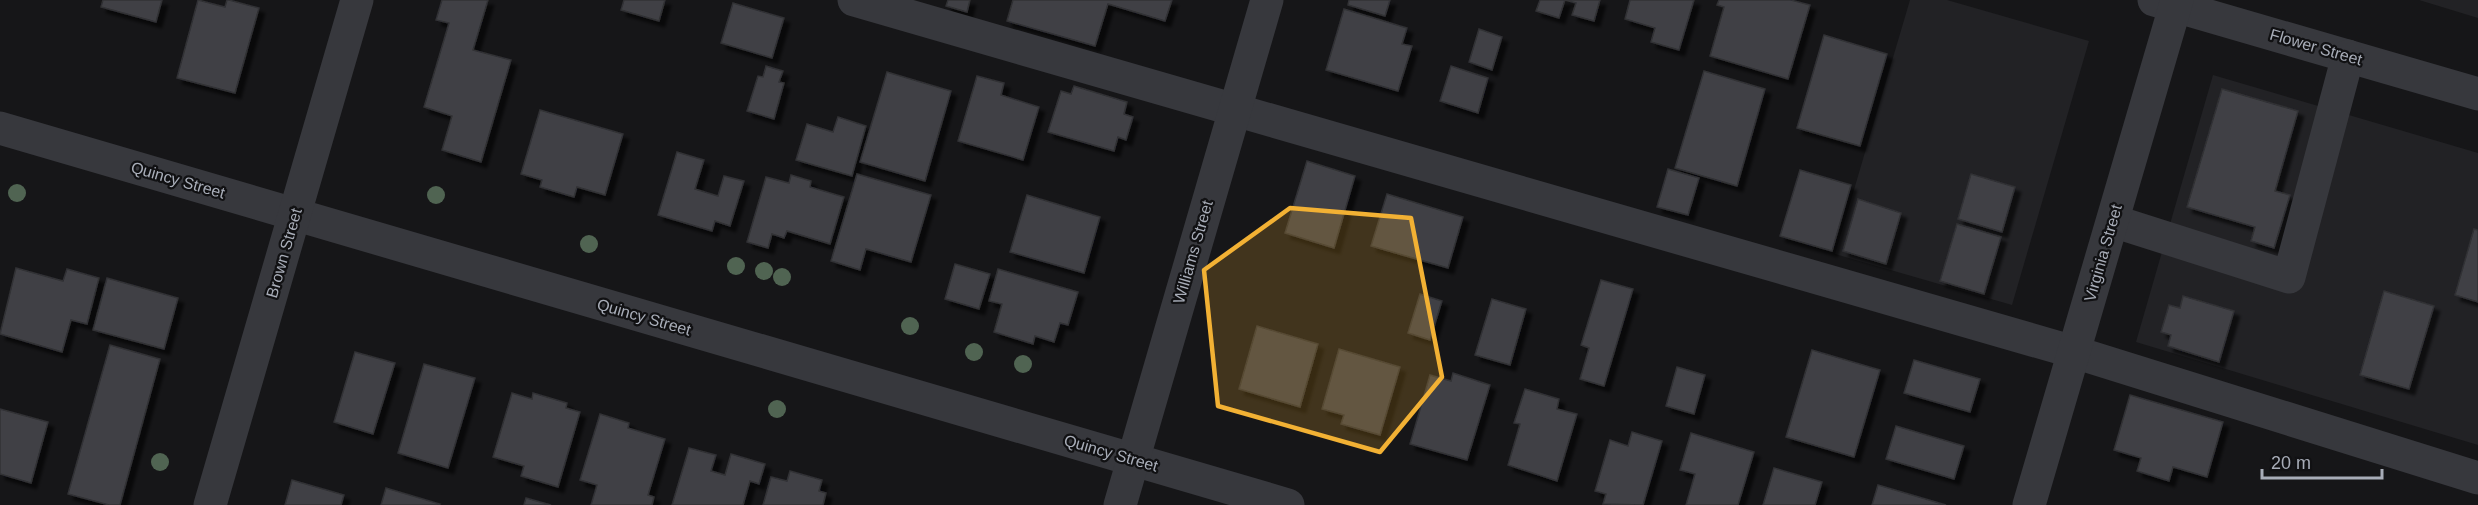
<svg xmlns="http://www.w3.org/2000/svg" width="2478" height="505" font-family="Helvetica,sans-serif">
	<defs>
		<filter id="shadow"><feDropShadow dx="5.5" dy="5.5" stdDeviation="1.5" flood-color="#0009"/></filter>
	</defs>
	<rect width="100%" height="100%" fill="#161618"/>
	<g fill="#222225">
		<polygon points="1910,0 1947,0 2089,41 2012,305 1835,254"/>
		<polygon points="2419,0 2478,0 2478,18"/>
		<polygon points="2213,75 2478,153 2478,445 2136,342"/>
	</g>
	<g fill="#404145" stroke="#303034" stroke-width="1.5" filter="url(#shadow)">
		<polygon points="103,0 162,0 156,22 101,7"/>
		<polygon points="198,0 225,7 227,0 229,0 259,8 235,93 177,78"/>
		<polygon points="442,0 488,0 473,50 511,60 481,162 442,150 452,116 424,107 449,23 436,20"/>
		<polygon points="624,0 665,0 659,21 621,10"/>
		<polygon points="948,0 970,0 967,12 946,6"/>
		<polygon points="1013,0 1172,0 1165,21 1108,4 1095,46 1007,21"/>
		<polygon points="1349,0 1390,0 1385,16 1348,5"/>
		<polygon points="1540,0 1600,0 1594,21 1572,15 1576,3 1565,0 1559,18 1536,11"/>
		<polygon points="1630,0 1694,0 1679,50 1651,42 1655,28 1625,19"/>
		<polygon points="1719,0 1791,0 1810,5 1788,79 1710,56 1724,7 1717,5"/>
		<polygon points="733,3 784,18 772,58 721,43"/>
		<polygon points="1344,9 1407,28 1402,44 1412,46 1398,91 1326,70"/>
		<polygon points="1479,29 1502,37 1492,70 1469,62"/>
		<polygon points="1824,35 1887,54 1860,146 1797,128"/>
		<polygon points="766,66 783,71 779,82 784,83 774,119 747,111 758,76 763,77"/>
		<polygon points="1451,66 1488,78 1478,113 1440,101"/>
		<polygon points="1704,71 1765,89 1737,186 1675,168"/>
		<polygon points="887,72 951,91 925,181 860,162"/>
		<polygon points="977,76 1004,83 1001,95 1039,107 1023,160 958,141"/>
		<polygon points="1074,86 1127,102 1124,114 1133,117 1126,140 1118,137 1114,151 1048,132 1061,91 1071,94"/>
		<polygon points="2222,89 2298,111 2275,191 2290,195 2274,248 2251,241 2255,227 2187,207"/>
		<polygon points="540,110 623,134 605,195 577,187 574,197 540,187 542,180 521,174"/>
		<polygon points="838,117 866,126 852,176 796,160 807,124 833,132"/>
		<polygon points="677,152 704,160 695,189 718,196 724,176 744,181 730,226 715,221 712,231 658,215"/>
		<polygon points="1307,161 1355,176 1334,248 1285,233"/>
		<polygon points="1668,169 1699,178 1688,215 1657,207"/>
		<polygon points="1800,170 1851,185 1832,251 1780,236"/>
		<polygon points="857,174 931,195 911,262 866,249 860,270 831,261"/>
		<polygon points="1971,174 2015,187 2002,232 1958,219"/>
		<polygon points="791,175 811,181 810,187 844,197 830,244 787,231 784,238 772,234 768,248 747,242 766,177 789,183"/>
		<polygon points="1387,194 1463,217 1448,268 1371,246"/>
		<polygon points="1027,195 1100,217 1084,273 1010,252"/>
		<polygon points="1858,199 1901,213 1886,264 1843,251"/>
		<polygon points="1957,224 2001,237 1984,294 1940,281"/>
		<polygon points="2474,229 2478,230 2478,302 2455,295"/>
		<polygon points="955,264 990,274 979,309 945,299"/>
		<polygon points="16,268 63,281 67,269 99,278 87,324 71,320 62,352 0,334"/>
		<polygon points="998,269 1078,292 1068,325 1060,323 1054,342 1035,336 1033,344 994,332 1002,304 989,301"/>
		<polygon points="107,278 178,298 164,349 93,330"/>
		<polygon points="1601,280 1633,289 1604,386 1580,379 1589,348 1581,345"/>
		<polygon points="2384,291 2434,306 2409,389 2360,375"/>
		<polygon points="1420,294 1442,301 1430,340 1408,333"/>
		<polygon points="2183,296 2234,311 2219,362 2168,346 2171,335 2161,332 2169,305 2180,308"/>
		<polygon points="1492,299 1526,309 1510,365 1475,355"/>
		<polygon points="1257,326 1318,344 1300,407 1239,389"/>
		<polygon points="110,345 160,359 120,505 109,505 68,494"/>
		<polygon points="1339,349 1400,367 1380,435 1341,424 1344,415 1322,409"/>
		<polygon points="1812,350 1880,370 1854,457 1786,437"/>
		<polygon points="355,352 395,363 373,434 334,422"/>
		<polygon points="1914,360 1980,379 1970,412 1904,393"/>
		<polygon points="424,364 475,378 448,468 398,453"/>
		<polygon points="1677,367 1705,375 1694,414 1666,406"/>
		<polygon points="1453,373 1490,385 1467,460 1410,444 1430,375 1451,381"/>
		<polygon points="1525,389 1559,399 1557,409 1577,414 1557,481 1508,465 1520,424 1514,423"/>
		<polygon points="512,393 532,399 533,393 567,403 566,408 580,412 558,487 521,476 524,466 493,457"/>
		<polygon points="2130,395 2223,422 2207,477 2173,467 2169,481 2137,471 2141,458 2114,450"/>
		<polygon points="0,409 48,422 31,483 0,474"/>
		<polygon points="600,414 629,423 628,428 665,439 648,495 654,497 652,505 591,505 597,485 580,480"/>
		<polygon points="1896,426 1964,446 1954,479 1886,459"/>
		<polygon points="1632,432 1662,441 1643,505 1603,504 1606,494 1595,491 1610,440 1628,446"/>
		<polygon points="1691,433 1754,452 1738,505 1686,505 1695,474 1680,470"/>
		<polygon points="689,448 716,455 711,471 725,475 731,454 765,464 759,484 750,481 743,505 672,505"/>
		<polygon points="1774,468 1822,482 1815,505 1763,505"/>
		<polygon points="790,471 822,480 819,491 826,493 823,505 763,505 771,477 787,481"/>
		<polygon points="292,480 344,495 341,505 285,505"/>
		<polygon points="1878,485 1946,505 1872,505"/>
		<polygon points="386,488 440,504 439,505 381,505"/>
		<polygon points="526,498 551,505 524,505"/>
	</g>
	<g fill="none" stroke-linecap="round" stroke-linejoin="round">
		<g stroke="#37383d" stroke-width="33">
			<polyline points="854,0 2074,352 2478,478"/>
			<polyline points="2154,0 2478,94"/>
			<polyline points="0,128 1288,505"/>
			<polyline points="2113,221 2289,277 2348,56"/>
			<polyline points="210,505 357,0"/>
			<polyline points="1120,505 1267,0"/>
			<polyline points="2029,505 2177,0"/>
		</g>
	</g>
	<g fill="#506452">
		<circle cx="17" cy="193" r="9"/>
		<circle cx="436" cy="195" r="9"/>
		<circle cx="589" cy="244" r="9"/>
		<circle cx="736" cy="266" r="9"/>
		<circle cx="764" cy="271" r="9"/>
		<circle cx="782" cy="277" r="9"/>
		<circle cx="910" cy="326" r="9"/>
		<circle cx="974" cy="352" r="9"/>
		<circle cx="1023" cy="364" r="9"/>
		<circle cx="777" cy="409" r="9"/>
		<circle cx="160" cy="462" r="9"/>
	</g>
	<path fill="#f2b134" fill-opacity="0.2" stroke="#f2b134" stroke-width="4.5" stroke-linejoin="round" d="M1290,208L1411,218L1442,377L1380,452L1218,406L1204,270Z"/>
	<g text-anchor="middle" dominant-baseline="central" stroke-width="4.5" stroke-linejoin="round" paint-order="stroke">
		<g font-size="16" fill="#a8adb8" stroke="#111113">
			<text transform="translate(2316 47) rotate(16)">Flower Street</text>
			<text transform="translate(178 180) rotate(16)">Quincy Street</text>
			<text transform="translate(1193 252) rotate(-74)">Williams Street</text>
			<text transform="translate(284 253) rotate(-74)">Brown Street</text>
			<text transform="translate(2103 253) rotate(-74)">Virginia Street</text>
			<text transform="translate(644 317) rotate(16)">Quincy Street</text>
			<text transform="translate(1111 453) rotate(16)">Quincy Street</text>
		</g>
	</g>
	<path d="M2262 469v9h120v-9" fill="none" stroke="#a8adb8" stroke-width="3"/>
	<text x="2271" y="469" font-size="18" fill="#a8adb8" stroke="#111113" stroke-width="4.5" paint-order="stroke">20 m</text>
</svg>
